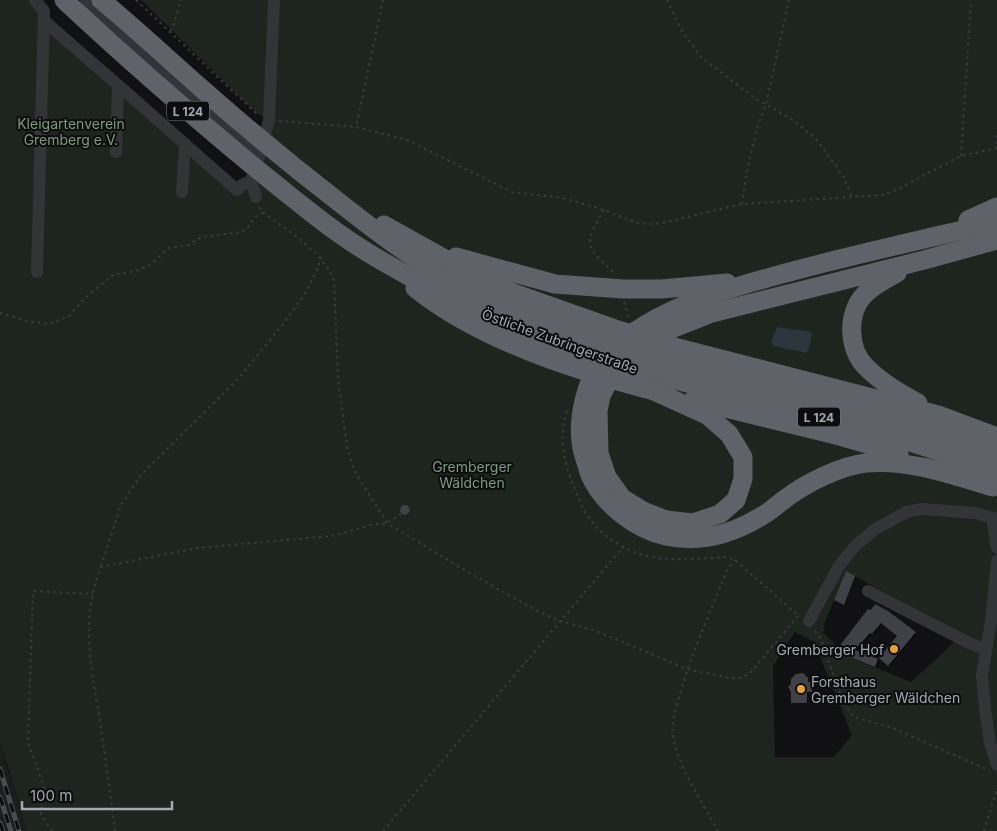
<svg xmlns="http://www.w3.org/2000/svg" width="997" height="831" font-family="Inter,sans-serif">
	<rect width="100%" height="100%" fill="#111113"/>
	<polygon fill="#1d1d20" points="0,741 6,765 27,831 0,831"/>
	<path fill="#1e251e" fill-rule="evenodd" d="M0,0H31L245,192L275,123L256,113L141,0H997V831H27L0,741ZM846,571L959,636L946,650L911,682L848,656L822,632L824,631L825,622ZM795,632L814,642L852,735L834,757H775L773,666Z"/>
	<polygon fill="#2b353b" points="777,327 811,332 812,335 808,351 806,353 774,346 771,342"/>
	<g fill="#0007">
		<circle cx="406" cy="511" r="4.5"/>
		<polygon points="854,577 845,605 836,601 835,600"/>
		<polygon points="888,612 916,635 890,666 880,658 899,636 883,624 874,635 872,633 856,652 877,660 879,661 876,668 850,657 839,648"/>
		<polygon points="802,675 808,681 808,683 812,684 812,692 808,692 808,704 793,703"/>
	</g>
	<g fill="#404146">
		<circle cx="405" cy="510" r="5"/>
		<polygon points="846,571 855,576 844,605 834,600"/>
		<polygon points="875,604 888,611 916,632 888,666 879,658 897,636 881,623 872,634 870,633 855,650 878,659 875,667 848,656 838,648 868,609 871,610"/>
		<polygon points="803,673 808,678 808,682 812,682 812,692 807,692 807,703 791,703 791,692 788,687 791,684 791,679 796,674"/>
	</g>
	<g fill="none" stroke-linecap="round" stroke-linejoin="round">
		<g stroke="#383b3e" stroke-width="2" stroke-dasharray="2.5 4" stroke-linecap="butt">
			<polyline points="136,0 258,115"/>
			<polyline points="383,0 356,127 407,140 512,192 563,198 604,210 637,223 651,224 662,223 742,204 883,195 898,189 961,156 997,148 997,133"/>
			<polyline points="667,0 681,29 701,57 756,99 793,120 817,140 843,176 852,197"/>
			<polyline points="170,31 173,27 181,0"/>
			<polyline points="279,121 356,127"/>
			<polyline points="961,156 971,0"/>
			<polyline points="742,204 747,171 757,128 766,104 789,0"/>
			<path d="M259,207L263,212C289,232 321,250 334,280L338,379L347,447L355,472L387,523L461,568L539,612L560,621L596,631L687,669L731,678H741L750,673L798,616"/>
			<path d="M604,210C582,246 586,246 615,274"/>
			<polyline points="624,302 628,315 627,319"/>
			<polyline points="0,313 26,321 49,324 69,316 85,298 113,275 136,271 151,264 169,248 189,245 201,237 242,232 249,226 255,217 263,213"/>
			<path d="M567,411C559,434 563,460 572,482C576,491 579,501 584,510C601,540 635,558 670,559C689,560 708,558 727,557L735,560L799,616"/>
			<polyline points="101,566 121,505 141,475 239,378 283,324 305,294 317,270 321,257"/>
			<polyline points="815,631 821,639 843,702 854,717 893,728 986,769"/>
			<polyline points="52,831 41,814 44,787 28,742 33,591 93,594"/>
			<path d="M115,831C111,794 105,758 100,721C91,667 80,620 101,567L197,548L332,536L375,524L387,523L401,514"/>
			<polyline points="383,831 623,547"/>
			<path d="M718,831C704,805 676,764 673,735C671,722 676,707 680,694C692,651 711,611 727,570L735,560"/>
			<polyline points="984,831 997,788"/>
		</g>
		<g stroke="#323437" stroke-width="12">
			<polyline points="35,0 44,11 37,272"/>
			<polyline points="86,0 260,156"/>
			<polyline points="44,21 118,85 116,152"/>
			<polyline points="118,85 237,190 242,185 251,181"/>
			<polyline points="182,192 185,144"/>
			<polyline points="256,197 251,181 269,121 274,0"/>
			<polyline points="997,561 991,622 982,675 985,709 990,743 997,765"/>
			<polyline points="868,591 969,643 985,649"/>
			<polyline points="809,621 839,566 855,546 874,530 906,512 923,509 975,513 994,518 993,525 997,548"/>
		</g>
		<g stroke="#5f6268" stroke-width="19">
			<path d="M64,0C125,57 188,112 253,166C294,199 336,235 382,261C448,300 518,332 591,356C725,399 867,418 997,474"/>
			<path d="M101,0C135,28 168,59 201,88C246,128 292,166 340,203C378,233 416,262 459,284C628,370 822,384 997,456"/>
			<polyline points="968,220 997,207"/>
			<polyline points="384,225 463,269 516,294 615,329 674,347 938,415 997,437"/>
			<polyline points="456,257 555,284 623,289 662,289 727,283"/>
			<path d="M897,273C886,279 874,285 865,294C846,313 848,351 867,368C882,383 900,393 918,403"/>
			<path d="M415,288C482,342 583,373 666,394"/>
			<polyline points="654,391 707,415 729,434 743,457 743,479 736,500 720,514 693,523 666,520 645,512 622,498 607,477 599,453 598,411 601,396 612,374 636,352 656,338 674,328 712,313 924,260 997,240"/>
			<polyline points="693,400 836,435 899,453"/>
			<path d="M993,487C952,475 910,459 866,463C840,466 806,483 785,499C778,504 772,510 765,514C735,533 701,544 666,536C635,529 603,504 590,475C588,469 586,462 584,456C574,423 586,373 611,350C660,305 731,288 793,271C861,253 929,238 997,222"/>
		</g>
		<defs>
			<g id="rail">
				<polyline points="0,769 19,831"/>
				<polyline points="0,797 11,831"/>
				<polyline points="0,823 3,831"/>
			</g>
		</defs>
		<use href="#rail" stroke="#494c50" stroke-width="5"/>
		<use href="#rail" stroke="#0c0c0e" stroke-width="3" stroke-dasharray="9" stroke-linecap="butt"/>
	</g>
	<g fill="#e9a033" stroke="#0c0c0e" stroke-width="2">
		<circle cx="894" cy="649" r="5"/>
		<circle cx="801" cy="689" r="5"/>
	</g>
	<g text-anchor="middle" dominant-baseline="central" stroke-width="4" stroke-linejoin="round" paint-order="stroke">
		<g fill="#0c0c0e" stroke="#767a82" stroke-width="1">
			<rect x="167" y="101.5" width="42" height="19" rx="4"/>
			<rect x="798" y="407.5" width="42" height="19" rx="4"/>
		</g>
		<g font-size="12" font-weight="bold" fill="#a3a9b3">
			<text x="188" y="111">L 124</text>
			<text x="819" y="417">L 124</text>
		</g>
		<g font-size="14" fill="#7b9d7b" stroke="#0c0c0e">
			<text x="71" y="123">Kleigartenverein<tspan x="71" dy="16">Gremberg e.V.</tspan></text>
			<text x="472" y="466">Gremberger<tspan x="472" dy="16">Wäldchen</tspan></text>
		</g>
		<g font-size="14" fill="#a3a9b3" stroke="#0c0c0e">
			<text transform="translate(560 341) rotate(20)">Östliche Zubringerstraße</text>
		</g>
		<g font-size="14" fill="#a3a9b3" stroke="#0c0c0e" text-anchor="end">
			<text x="884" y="649">Gremberger Hof</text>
			<text x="811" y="681" text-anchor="start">Forsthaus<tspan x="811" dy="16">Gremberger Wäldchen</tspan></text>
		</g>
	</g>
	<path d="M22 801v8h150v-8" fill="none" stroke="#a3a9b3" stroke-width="2.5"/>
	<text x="30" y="801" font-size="15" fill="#a3a9b3" stroke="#0c0c0e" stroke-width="4" paint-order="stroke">100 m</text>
</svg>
